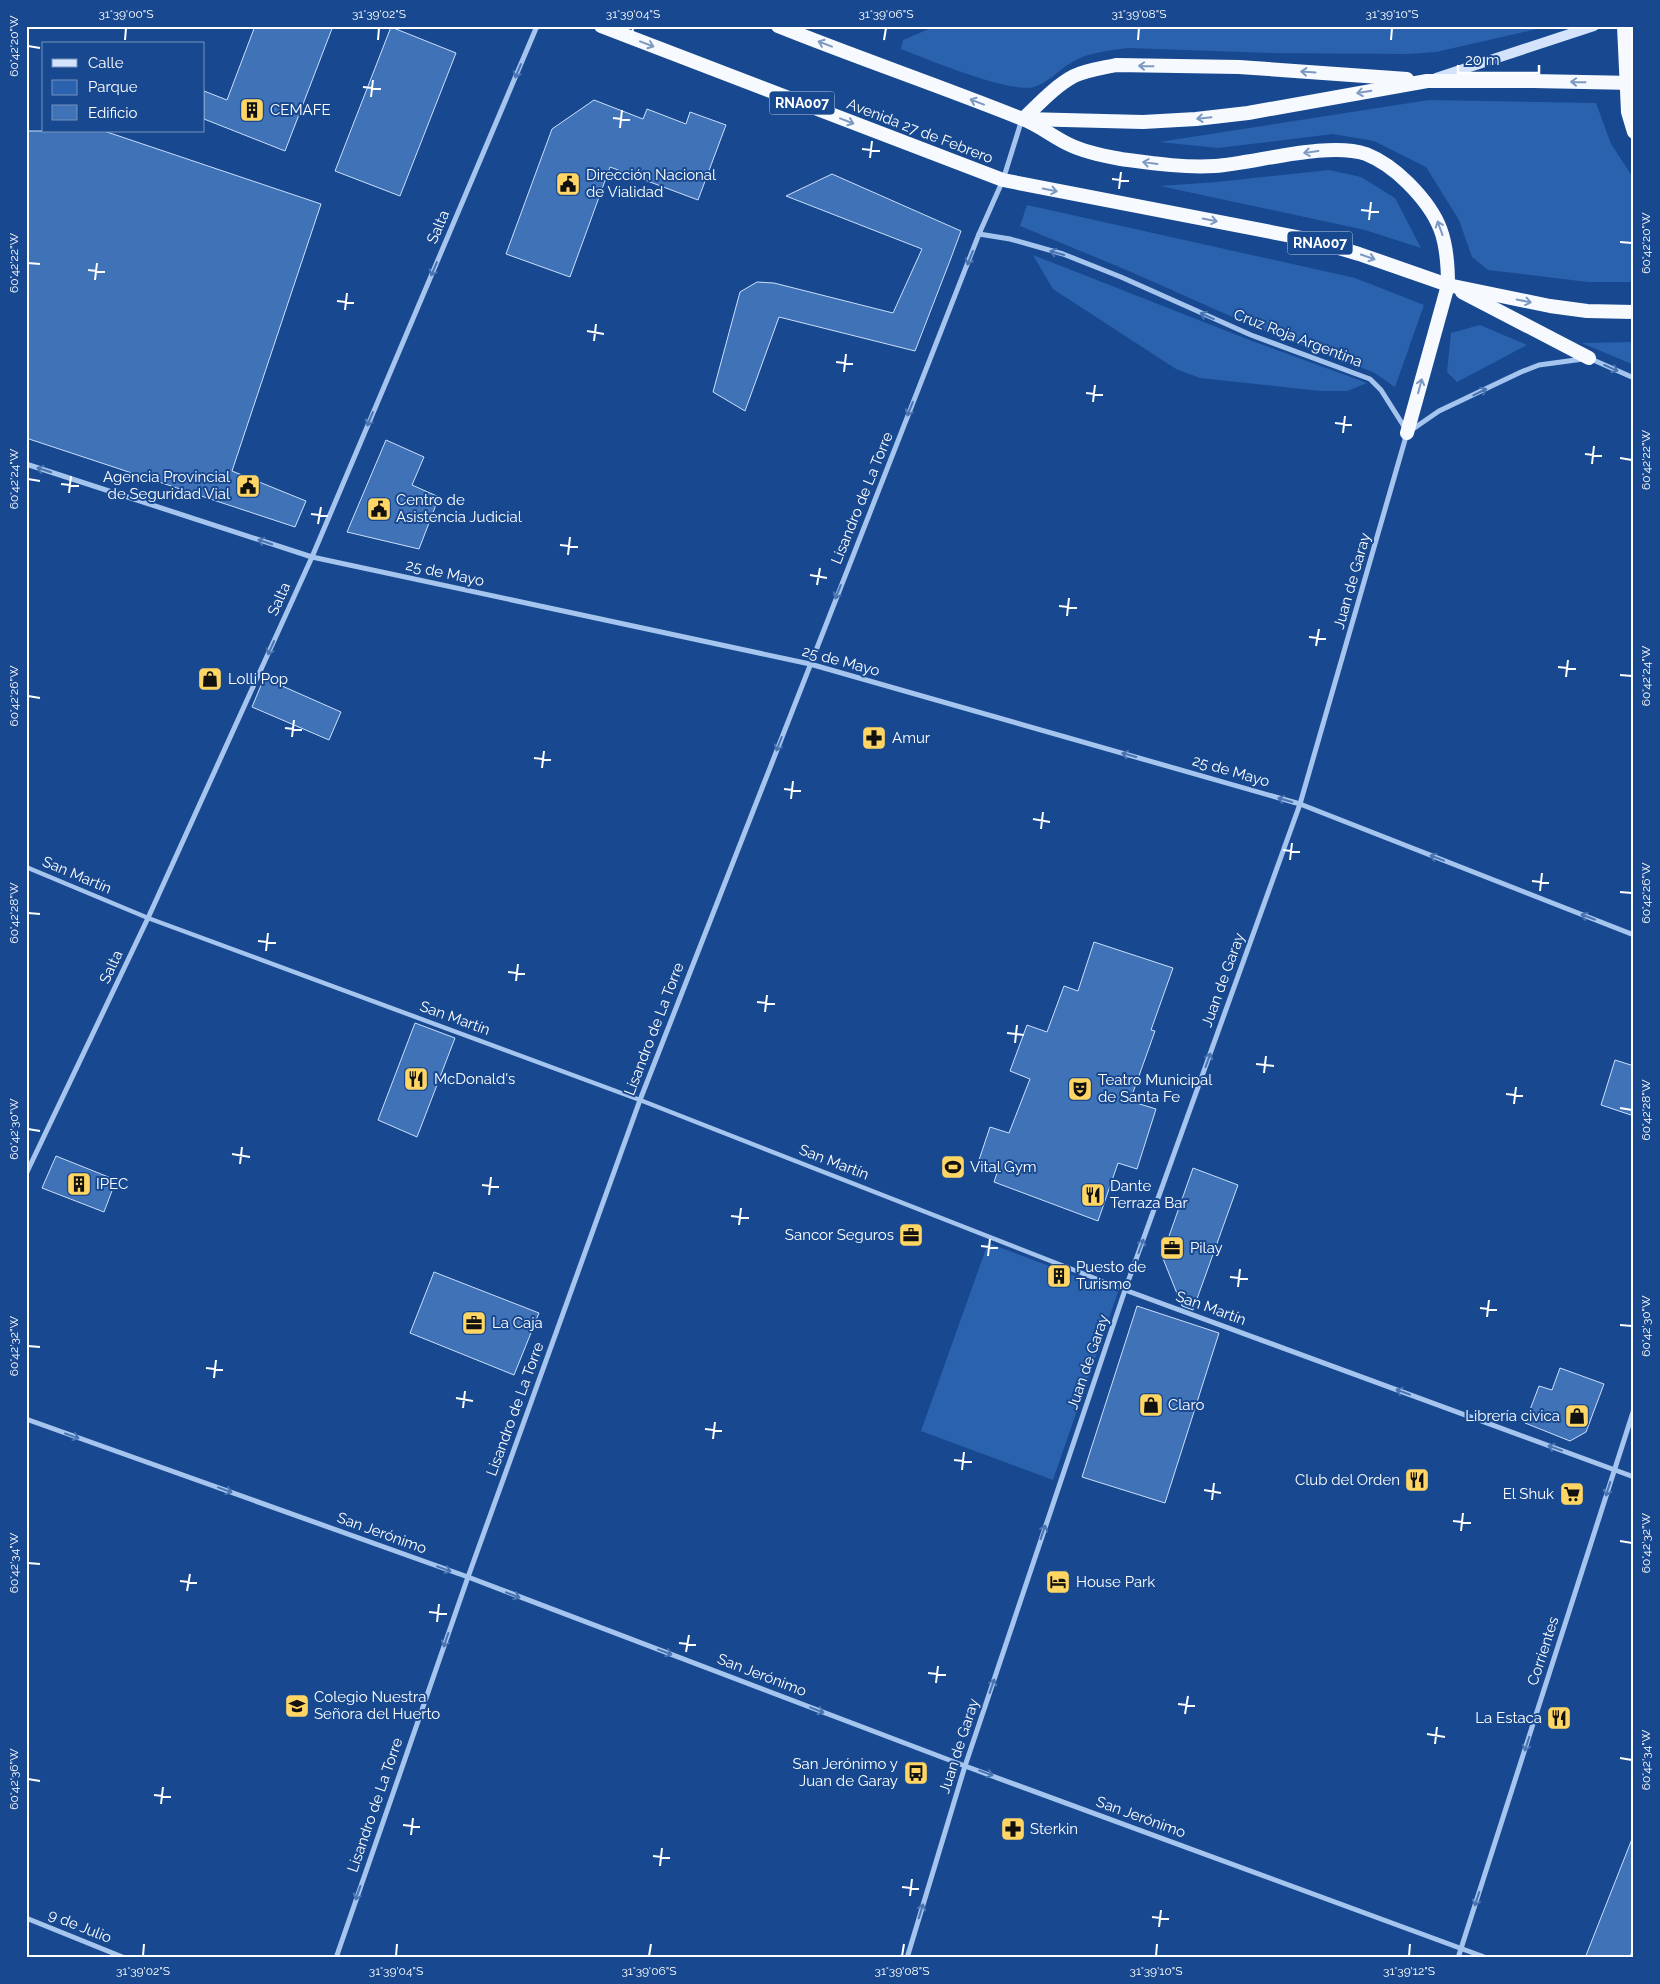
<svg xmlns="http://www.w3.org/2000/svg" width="1660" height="1984" font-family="Raleway,sans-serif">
	<rect width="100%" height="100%" fill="#184990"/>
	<g fill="#2a62ae">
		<path d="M936,26H1550L1436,52L1407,54L1271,53L1128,48C1108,51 1087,52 1069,64C1058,71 1047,83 1034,87C1010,94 927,59 901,49L903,40Z"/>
		<polygon points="1429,100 1596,103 1611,144 1634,179 1634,282 1588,282 1488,270 1472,257 1459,220 1426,167 1374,141 1333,134 1218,148 1159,142"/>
		<polygon points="1329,170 1361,177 1395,198 1421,248 1365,230 1160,186 1217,182"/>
		<polygon points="1027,205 1355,278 1424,305 1395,387 1373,372 1255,327 1129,271 1020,226"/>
		<polygon points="1033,255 1247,339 1367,383 1347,391 1320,391 1200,378 1176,369 1053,289"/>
		<polygon points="1480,325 1527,345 1457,382 1447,372 1451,333"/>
		<polygon points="1634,342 1634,365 1582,343"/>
		<polygon points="988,1243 1118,1292 1053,1480 921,1431"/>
	</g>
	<g fill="#4072b8" stroke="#cbe0fb">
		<polygon points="255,26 333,26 285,151 204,119 204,91 227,100"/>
		<polygon points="391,27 456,53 400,196 335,171"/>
		<polygon points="594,100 643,119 647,109 686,124 690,112 726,125 698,200 610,167 570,277 506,254 552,129"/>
		<polygon points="26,131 104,131 321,204 232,471 306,501 295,527 26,438"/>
		<polygon points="832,174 961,231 951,258 915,351 779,317 745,411 713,392 740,292 757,282 774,283 893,313 922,249 786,196"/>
		<polygon points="386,440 424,457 412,485 439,497 419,549 347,532"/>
		<polygon points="264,678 341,712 329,740 252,707"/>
		<polygon points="1094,942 1173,968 1151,1030 1155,1031 1130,1101 1156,1109 1137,1169 1118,1163 1098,1221 994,1182 997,1173 977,1166 990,1127 1009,1133 1030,1079 1010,1071 1027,1025 1047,1032 1064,986 1078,991"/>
		<polygon points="415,1023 455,1038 417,1137 378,1120"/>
		<polygon points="1615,1060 1634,1066 1634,1116 1601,1105"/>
		<polygon points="56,1156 116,1180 104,1212 42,1188"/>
		<polygon points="1193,1168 1238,1185 1193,1310 1182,1306 1162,1256"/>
		<polygon points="434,1272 539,1313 514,1375 410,1333"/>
		<polygon points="1137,1306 1219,1333 1165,1503 1082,1477"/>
		<polygon points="1560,1368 1604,1384 1586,1432 1570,1441 1525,1423 1539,1386 1552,1390"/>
		<polygon points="1632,1839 1634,1839 1634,1948 1629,1958 1585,1958"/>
	</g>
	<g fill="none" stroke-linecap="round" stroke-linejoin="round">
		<polyline stroke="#a5c5ef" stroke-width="4.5" points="26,867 148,918 640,1100 1125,1290"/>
		<g stroke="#a5c5ef" stroke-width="5">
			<polyline points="979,234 1010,239 1063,254 1121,277 1251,335 1370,379 1381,390 1405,428"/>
			<polyline points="1591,359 1634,378"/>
			<polyline points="1410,431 1439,411 1521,372 1539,365 1583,359"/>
			<polyline points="26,464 312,557 810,664 1300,804 1634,935"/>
			<polyline points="26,1174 148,918 312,557 537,26"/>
			<polyline points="1125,1290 1634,1477"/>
			<polyline points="26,1419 468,1577 965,1766 1487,1958"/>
			<polyline points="26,1918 125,1958"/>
			<polyline points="336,1958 468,1577 640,1100 979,234 1003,180 1022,119"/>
			<polyline points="907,1958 965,1766 1125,1290 1300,804 1407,433"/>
			<polyline points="1458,1958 1634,1409"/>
		</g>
		<polyline stroke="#d3e3fb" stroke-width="10" points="1436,78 1594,26"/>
		<g stroke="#f6faff" stroke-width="14">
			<polyline points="601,26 1003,180 1312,240 1359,254 1448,285 1550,306 1587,311 1634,312"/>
			<path d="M778,26C858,58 940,86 1020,118C1037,124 1052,136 1068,144C1084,152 1104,156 1121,159C1151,163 1184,168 1215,166C1256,163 1328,141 1366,154C1381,160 1397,172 1408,183C1441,216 1448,239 1448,285L1407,433"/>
			<polyline points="1624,26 1628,112 1634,132"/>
			<path d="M1023,119C1039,104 1055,86 1074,76C1087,70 1103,68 1116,65L1239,67L1407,79"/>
			<polyline points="1025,119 1143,122 1196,119 1248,113 1427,81 1533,81 1634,83"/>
			<polyline points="1462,292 1589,358"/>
		</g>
	</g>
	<defs><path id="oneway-shaft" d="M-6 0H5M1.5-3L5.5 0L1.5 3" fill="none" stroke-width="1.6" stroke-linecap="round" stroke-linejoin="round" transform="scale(1.25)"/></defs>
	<g stroke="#7c99c2">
		<use href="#oneway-shaft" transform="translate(647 44) rotate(21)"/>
		<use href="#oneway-shaft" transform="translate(825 44) rotate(-159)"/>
		<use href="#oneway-shaft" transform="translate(1146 66) rotate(-179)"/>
		<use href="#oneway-shaft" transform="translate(1308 72) rotate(-176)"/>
		<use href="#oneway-shaft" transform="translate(1578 82) rotate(-179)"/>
		<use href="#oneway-shaft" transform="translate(1364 92) rotate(170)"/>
		<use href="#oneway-shaft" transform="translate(977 102) rotate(-159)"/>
		<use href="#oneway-shaft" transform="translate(1204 118) rotate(174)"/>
		<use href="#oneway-shaft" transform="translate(847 121) rotate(21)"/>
		<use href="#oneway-shaft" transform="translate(1311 152) rotate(172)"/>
		<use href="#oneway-shaft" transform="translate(1150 163) rotate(-172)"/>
		<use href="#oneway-shaft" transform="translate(1050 190) rotate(11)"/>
		<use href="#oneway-shaft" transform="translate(1210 220) rotate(11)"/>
		<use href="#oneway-shaft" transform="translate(1440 228) rotate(-110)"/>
		<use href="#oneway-shaft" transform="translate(1368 257) rotate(19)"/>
		<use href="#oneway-shaft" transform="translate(1524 301) rotate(11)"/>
		<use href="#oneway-shaft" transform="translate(1420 386) rotate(-75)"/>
	</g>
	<g stroke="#4974b1">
		<use href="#oneway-shaft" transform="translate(518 71) rotate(113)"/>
		<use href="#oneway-shaft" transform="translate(1057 253) rotate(-164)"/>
		<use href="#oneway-shaft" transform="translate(970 258) rotate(112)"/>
		<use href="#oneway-shaft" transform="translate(434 269) rotate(113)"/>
		<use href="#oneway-shaft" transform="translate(1207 316) rotate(-156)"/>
		<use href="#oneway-shaft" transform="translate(1611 368) rotate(24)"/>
		<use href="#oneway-shaft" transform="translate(1480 392) rotate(-26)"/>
		<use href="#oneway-shaft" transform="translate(910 409) rotate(112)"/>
		<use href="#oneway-shaft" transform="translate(370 419) rotate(113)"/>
		<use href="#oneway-shaft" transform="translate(44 470) rotate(-162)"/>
		<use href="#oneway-shaft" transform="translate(265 542) rotate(-162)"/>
		<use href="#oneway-shaft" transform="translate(838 592) rotate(112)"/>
		<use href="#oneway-shaft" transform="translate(271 648) rotate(114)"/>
		<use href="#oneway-shaft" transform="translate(779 744) rotate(111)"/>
		<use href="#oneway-shaft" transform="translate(1129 755) rotate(-164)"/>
		<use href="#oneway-shaft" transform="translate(1285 800) rotate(-164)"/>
		<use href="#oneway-shaft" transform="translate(1437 858) rotate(-159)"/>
		<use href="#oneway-shaft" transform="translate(1588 917) rotate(-159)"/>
		<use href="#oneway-shaft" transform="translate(1208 1060) rotate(-70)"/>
		<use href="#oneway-shaft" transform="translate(1141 1246) rotate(-70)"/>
		<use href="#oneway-shaft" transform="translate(1403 1392) rotate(-160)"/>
		<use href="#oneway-shaft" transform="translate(72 1436) rotate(20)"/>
		<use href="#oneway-shaft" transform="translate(1555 1448) rotate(-160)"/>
		<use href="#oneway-shaft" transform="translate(1608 1489) rotate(108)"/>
		<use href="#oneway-shaft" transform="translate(225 1490) rotate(20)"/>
		<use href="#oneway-shaft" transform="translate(1043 1532) rotate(-71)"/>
		<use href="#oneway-shaft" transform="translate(444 1569) rotate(20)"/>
		<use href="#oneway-shaft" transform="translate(513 1595) rotate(21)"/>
		<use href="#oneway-shaft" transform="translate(446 1640) rotate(109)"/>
		<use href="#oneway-shaft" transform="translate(665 1652) rotate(21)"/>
		<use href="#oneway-shaft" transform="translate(992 1686) rotate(-71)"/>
		<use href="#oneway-shaft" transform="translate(817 1710) rotate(21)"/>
		<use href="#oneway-shaft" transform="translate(1527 1744) rotate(108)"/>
		<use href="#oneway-shaft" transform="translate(986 1773) rotate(20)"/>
		<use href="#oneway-shaft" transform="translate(358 1893) rotate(109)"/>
		<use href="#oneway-shaft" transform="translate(1477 1899) rotate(108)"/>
		<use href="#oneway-shaft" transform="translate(921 1911) rotate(-73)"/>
	</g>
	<path fill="none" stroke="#fff" stroke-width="2" d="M125,40L126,28M378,40L379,28M631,40L633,28M884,40L886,28M1138,40L1139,28M1391,40L1392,28M28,46L40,48M363,87L381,89M371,97L373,80M613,118L630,120M620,128L622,110M862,149L880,151M870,158L872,141M1112,179L1129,181M1119,189L1121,172M1361,210L1379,212M1369,220L1371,202M1620,242L1632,243M28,263L40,264M88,270L105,272M95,280L97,263M337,301L354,303M345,310L347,293M587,331L604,334M594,341L596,324M836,362L853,364M844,372L846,354M1086,393L1103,395M1093,402L1095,385M1335,423L1352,425M1343,433L1345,416M1585,454L1602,456M1620,458L1632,460M1592,464L1594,446M28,479L40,481M61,484L79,486M69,493L71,476M311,514L328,516M318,524L321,507M560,545L578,547M568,555L570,537M810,575L827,578M817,585L820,568M1059,606L1077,608M1067,616L1069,598M1309,637L1326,639M1316,646L1319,629M1558,667L1576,669M1620,675L1632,676M1566,677L1568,660M28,696L40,698M285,728L302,730M292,737L294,720M534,758L551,760M542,768L544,751M784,789L801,791M791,799L793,781M1033,819L1050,822M1041,829L1043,812M1283,850L1300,852M1290,860L1292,843M1532,881L1549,883M1540,891L1542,873M1620,892L1632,893M28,913L40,914M258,941L276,943M266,951L268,933M508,972L525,974M516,981L518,964M757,1002L775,1004M765,1012L767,995M1007,1033L1024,1035M1015,1043L1017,1025M1256,1064L1274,1066M1264,1073L1266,1056M1506,1094L1523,1096M1514,1104L1516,1087M1620,1108L1632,1110M28,1129L40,1131M232,1154L250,1157M240,1164L242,1147M482,1185L499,1187M489,1195L491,1177M731,1216L749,1218M739,1225L741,1208M981,1246L998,1248M988,1256L990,1239M1230,1277L1248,1279M1238,1287L1240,1269M1480,1308L1497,1310M1487,1317L1489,1300M1620,1325L1632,1326M28,1346L40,1347M206,1368L223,1370M214,1378L216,1360M456,1398L473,1401M463,1408L465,1391M705,1429L722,1431M713,1439L715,1422M954,1460L972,1462M962,1470L964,1452M1204,1490L1221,1493M1212,1500L1214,1483M1453,1521L1471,1523M1461,1531L1463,1513M1620,1541L1632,1543M28,1563L40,1564M180,1581L197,1583M187,1591L190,1574M429,1612L447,1614M437,1622L439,1604M679,1643L696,1645M686,1652L689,1635M928,1673L946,1675M936,1683L938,1666M1178,1704L1195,1706M1185,1714L1188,1696M1427,1734L1445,1737M1435,1744L1437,1727M1620,1758L1632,1760M28,1779L40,1781M154,1795L171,1797M161,1804L163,1787M403,1825L420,1827M411,1835L413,1818M653,1856L670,1858M660,1866L662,1848M902,1887L919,1889M910,1896L912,1879M1152,1917L1169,1919M1159,1927L1161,1910M143,1956L144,1944M396,1956L397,1944M649,1956L651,1944M902,1956L904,1944M1156,1956L1157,1944M1409,1956L1410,1944"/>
	<defs>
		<symbol id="building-square" viewBox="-11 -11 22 22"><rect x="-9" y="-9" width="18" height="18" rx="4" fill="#ffd663" stroke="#184990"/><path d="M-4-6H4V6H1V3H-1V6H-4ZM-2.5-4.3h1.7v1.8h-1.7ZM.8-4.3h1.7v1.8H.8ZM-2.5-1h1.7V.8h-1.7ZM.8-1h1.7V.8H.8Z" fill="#111"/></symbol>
		<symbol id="civic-square" viewBox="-11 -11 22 22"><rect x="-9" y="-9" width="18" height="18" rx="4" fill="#ffd663" stroke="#184990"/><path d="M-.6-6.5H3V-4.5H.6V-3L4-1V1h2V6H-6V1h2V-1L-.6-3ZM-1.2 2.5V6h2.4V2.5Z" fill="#111"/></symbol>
		<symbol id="shop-square" viewBox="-11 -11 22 22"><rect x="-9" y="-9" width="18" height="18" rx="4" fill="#ffd663" stroke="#184990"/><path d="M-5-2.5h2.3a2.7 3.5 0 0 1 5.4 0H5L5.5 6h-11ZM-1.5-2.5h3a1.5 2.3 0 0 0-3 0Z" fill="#111"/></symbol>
		<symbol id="pharmacy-square" viewBox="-11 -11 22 22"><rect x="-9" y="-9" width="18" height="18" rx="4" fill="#ffd663" stroke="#184990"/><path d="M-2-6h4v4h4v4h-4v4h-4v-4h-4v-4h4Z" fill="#111"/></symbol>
		<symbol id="restaurant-square" viewBox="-11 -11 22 22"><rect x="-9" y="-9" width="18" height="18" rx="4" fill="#ffd663" stroke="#184990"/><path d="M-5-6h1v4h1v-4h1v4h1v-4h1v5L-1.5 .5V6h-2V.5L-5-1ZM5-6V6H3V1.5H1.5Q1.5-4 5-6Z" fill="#111"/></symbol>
		<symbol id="theatre-square" viewBox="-11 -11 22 22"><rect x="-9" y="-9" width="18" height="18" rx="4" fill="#ffd663" stroke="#184990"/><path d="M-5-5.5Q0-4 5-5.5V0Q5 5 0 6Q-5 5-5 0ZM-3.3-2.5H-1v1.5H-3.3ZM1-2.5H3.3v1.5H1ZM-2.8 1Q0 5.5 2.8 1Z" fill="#111"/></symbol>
		<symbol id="stadium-square" viewBox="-11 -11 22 22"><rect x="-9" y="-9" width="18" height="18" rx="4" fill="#ffd663" stroke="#184990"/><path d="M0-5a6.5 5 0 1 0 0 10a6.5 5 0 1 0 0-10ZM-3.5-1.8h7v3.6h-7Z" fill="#111"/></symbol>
		<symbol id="office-square" viewBox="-11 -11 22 22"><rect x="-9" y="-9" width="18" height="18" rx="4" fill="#ffd663" stroke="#184990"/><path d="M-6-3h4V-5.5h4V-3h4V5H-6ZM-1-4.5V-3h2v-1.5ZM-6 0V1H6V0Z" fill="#111"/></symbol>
		<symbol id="supermarket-square" viewBox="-11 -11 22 22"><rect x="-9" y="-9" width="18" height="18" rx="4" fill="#ffd663" stroke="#184990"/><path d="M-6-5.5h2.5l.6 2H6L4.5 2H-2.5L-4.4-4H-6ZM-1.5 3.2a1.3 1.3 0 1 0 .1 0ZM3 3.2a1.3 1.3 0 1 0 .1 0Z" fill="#111"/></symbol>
		<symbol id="hotel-square" viewBox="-11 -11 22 22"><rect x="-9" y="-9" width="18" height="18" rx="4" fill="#ffd663" stroke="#184990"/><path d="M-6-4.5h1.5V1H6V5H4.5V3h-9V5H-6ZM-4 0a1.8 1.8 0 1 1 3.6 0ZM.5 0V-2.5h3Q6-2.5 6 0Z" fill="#111"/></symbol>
		<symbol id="school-square" viewBox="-11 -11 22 22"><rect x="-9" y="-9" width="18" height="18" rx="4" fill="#ffd663" stroke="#184990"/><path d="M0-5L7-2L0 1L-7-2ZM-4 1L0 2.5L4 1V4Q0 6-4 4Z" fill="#111"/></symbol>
		<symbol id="bus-square" viewBox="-11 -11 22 22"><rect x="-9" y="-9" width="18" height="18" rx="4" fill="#ffd663" stroke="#184990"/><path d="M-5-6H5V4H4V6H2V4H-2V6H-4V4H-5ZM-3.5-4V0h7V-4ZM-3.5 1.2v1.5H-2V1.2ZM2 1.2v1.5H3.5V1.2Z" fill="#111"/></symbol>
	</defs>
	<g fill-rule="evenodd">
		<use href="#building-square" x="238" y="96" width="28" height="28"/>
		<use href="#civic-square" x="554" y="170" width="28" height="28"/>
		<use href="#civic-square" x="234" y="472" width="28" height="28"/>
		<use href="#civic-square" x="365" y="495" width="28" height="28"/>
		<use href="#shop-square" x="196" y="665" width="28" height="28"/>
		<use href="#pharmacy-square" x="860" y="724" width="28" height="28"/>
		<use href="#restaurant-square" x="402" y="1065" width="28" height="28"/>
		<use href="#theatre-square" x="1066" y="1075" width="28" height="28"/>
		<use href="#stadium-square" x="939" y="1153" width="28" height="28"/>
		<use href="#building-square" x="65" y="1170" width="28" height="28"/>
		<use href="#restaurant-square" x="1079" y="1181" width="28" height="28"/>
		<use href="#office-square" x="897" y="1221" width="28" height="28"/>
		<use href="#office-square" x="1158" y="1234" width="28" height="28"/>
		<use href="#building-square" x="1045" y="1262" width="28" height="28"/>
		<use href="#office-square" x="460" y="1309" width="28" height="28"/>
		<use href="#shop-square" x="1137" y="1391" width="28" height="28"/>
		<use href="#shop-square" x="1563" y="1402" width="28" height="28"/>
		<use href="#restaurant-square" x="1403" y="1466" width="28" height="28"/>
		<use href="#supermarket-square" x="1558" y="1480" width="28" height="28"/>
		<use href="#hotel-square" x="1044" y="1568" width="28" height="28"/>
		<use href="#school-square" x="283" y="1692" width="28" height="28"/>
		<use href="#restaurant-square" x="1545" y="1704" width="28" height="28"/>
		<use href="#bus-square" x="902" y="1759" width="28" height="28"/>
		<use href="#pharmacy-square" x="999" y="1815" width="28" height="28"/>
	</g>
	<g text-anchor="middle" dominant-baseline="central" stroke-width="4" stroke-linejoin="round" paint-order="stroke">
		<g fill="#184990" stroke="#bac8de" stroke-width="1">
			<rect x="769.5" y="91.5" width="65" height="23" rx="4"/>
			<rect x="1287.5" y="231.5" width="65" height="23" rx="4"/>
		</g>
		<g font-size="14" font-weight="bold" fill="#fff">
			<text x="802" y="103">RNA007</text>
			<text x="1320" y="243">RNA007</text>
		</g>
		<g font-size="15" fill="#fff" stroke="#184990" text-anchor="start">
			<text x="270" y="110">CEMAFE</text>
			<text x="586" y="175">Dirección Nacional<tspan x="586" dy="17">de Vialidad</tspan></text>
			<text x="230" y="477" text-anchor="end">Agencia Provincial<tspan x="230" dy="17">de Seguridad Vial</tspan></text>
			<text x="396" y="500">Centro de<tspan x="396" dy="17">Asistencia Judicial</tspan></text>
			<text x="228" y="679">Lolli Pop</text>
			<text x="892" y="738">Amur</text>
			<text x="434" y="1079">McDonald's</text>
			<text x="1098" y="1080">Teatro Municipal<tspan x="1098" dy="17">de Santa Fe</tspan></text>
			<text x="970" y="1167">Vital Gym</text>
			<text x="96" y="1184">IPEC</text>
			<text x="1110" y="1186">Dante<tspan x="1110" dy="17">Terraza Bar</tspan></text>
			<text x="894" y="1235" text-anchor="end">Sancor Seguros</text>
			<text x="1190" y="1248">Pilay</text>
			<text x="1076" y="1267">Puesto de<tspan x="1076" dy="17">Turismo</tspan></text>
			<text x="492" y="1323">La Caja</text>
			<text x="1168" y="1405">Claro</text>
			<text x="1560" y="1416" text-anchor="end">Librería civica</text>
			<text x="1400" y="1480" text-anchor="end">Club del Orden</text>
			<text x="1554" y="1494" text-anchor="end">El Shuk</text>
			<text x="1076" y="1582">House Park</text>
			<text x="314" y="1697">Colegio Nuestra<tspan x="314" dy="17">Señora del Huerto</tspan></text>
			<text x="1542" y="1718" text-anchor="end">La Estaca</text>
			<text x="898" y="1764" text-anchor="end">San Jerónimo y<tspan x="898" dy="17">Juan de Garay</tspan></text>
			<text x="1030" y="1829">Sterkin</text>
		</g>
		<g font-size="15" fill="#fff" stroke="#184990">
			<text transform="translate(920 131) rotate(21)">Avenida 27 de Febrero</text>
			<text transform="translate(438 227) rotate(-67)">Salta</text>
			<text transform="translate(1298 338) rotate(21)">Cruz Roja Argentina</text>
			<text transform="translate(862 498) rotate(-68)">Lisandro de La Torre</text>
			<text transform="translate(445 573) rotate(12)">25 de Mayo</text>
			<text transform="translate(1352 581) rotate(-74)">Juan de Garay</text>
			<text transform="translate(279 599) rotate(-66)">Salta</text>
			<text transform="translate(841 661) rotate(15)">25 de Mayo</text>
			<text transform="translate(1231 771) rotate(16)">25 de Mayo</text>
			<text transform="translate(77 875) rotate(23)">San Martín</text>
			<text transform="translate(111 967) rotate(-65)">Salta</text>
			<text transform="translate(1223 980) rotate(-70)">Juan de Garay</text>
			<text transform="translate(455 1018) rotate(20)">San Martín</text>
			<text transform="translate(654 1029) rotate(-69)">Lisandro de La Torre</text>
			<text transform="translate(834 1162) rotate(21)">San Martín</text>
			<text transform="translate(1211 1308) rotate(20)">San Martín</text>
			<text transform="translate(1088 1362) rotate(-71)">Juan de Garay</text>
			<text transform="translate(515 1409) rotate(-70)">Lisandro de La Torre</text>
			<text transform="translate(382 1533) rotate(20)">San Jerónimo</text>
			<text transform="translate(1543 1651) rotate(-72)">Corrientes</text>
			<text transform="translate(762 1675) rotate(21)">San Jerónimo</text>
			<text transform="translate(959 1746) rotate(-72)">Juan de Garay</text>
			<text transform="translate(375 1805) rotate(-71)">Lisandro de La Torre</text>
			<text transform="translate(1141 1817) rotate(20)">San Jerónimo</text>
			<text transform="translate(80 1926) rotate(22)">9 de Julio</text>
		</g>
	</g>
	<rect width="1660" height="1984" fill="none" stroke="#184990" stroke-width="55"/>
	<rect x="42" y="42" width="162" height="90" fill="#184990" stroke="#7492bc"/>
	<rect x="52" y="59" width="25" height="8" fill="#d3e3fb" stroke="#7492bc"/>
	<text x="88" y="68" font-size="15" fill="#ffffff">Calle</text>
	<rect x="52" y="80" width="25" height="15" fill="#2a62ae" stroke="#7492bc"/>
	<text x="88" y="92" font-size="15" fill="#ffffff">Parque</text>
	<rect x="52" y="105" width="25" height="15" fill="#4072b8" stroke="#7492bc"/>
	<text x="88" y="118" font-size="15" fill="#ffffff">Edificio</text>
	<path d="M1458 65v8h81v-8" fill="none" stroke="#ffffff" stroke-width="2.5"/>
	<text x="1465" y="65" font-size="15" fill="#ffffff" stroke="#184990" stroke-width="4" paint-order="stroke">20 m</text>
	<rect x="28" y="28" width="1604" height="1928" fill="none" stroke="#fff" stroke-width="2"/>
	<g font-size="12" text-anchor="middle" fill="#fff">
		<text x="126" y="18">31°39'00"S</text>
		<text x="379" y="18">31°39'02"S</text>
		<text x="633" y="18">31°39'04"S</text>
		<text x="886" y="18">31°39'06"S</text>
		<text x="1139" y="18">31°39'08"S</text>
		<text x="1392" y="18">31°39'10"S</text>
		<text transform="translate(14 46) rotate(-90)" y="4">60°42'20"W</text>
		<text transform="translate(1646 243) rotate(-90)" y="4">60°42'20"W</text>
		<text transform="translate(14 263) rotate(-90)" y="4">60°42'22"W</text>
		<text transform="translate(1646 460) rotate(-90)" y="4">60°42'22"W</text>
		<text transform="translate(14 479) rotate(-90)" y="4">60°42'24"W</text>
		<text transform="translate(1646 676) rotate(-90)" y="4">60°42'24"W</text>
		<text transform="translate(14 696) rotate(-90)" y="4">60°42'26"W</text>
		<text transform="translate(1646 893) rotate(-90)" y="4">60°42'26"W</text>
		<text transform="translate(14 913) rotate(-90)" y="4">60°42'28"W</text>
		<text transform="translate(1646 1110) rotate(-90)" y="4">60°42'28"W</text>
		<text transform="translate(14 1129) rotate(-90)" y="4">60°42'30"W</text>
		<text transform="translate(1646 1326) rotate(-90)" y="4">60°42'30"W</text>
		<text transform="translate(14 1346) rotate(-90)" y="4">60°42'32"W</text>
		<text transform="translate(1646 1543) rotate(-90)" y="4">60°42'32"W</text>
		<text transform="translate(14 1563) rotate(-90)" y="4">60°42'34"W</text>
		<text transform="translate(1646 1760) rotate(-90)" y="4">60°42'34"W</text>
		<text transform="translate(14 1779) rotate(-90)" y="4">60°42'36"W</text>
		<text x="143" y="1975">31°39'02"S</text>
		<text x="396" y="1975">31°39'04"S</text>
		<text x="649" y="1975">31°39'06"S</text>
		<text x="902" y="1975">31°39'08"S</text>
		<text x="1156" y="1975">31°39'10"S</text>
		<text x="1409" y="1975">31°39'12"S</text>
	</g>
</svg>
